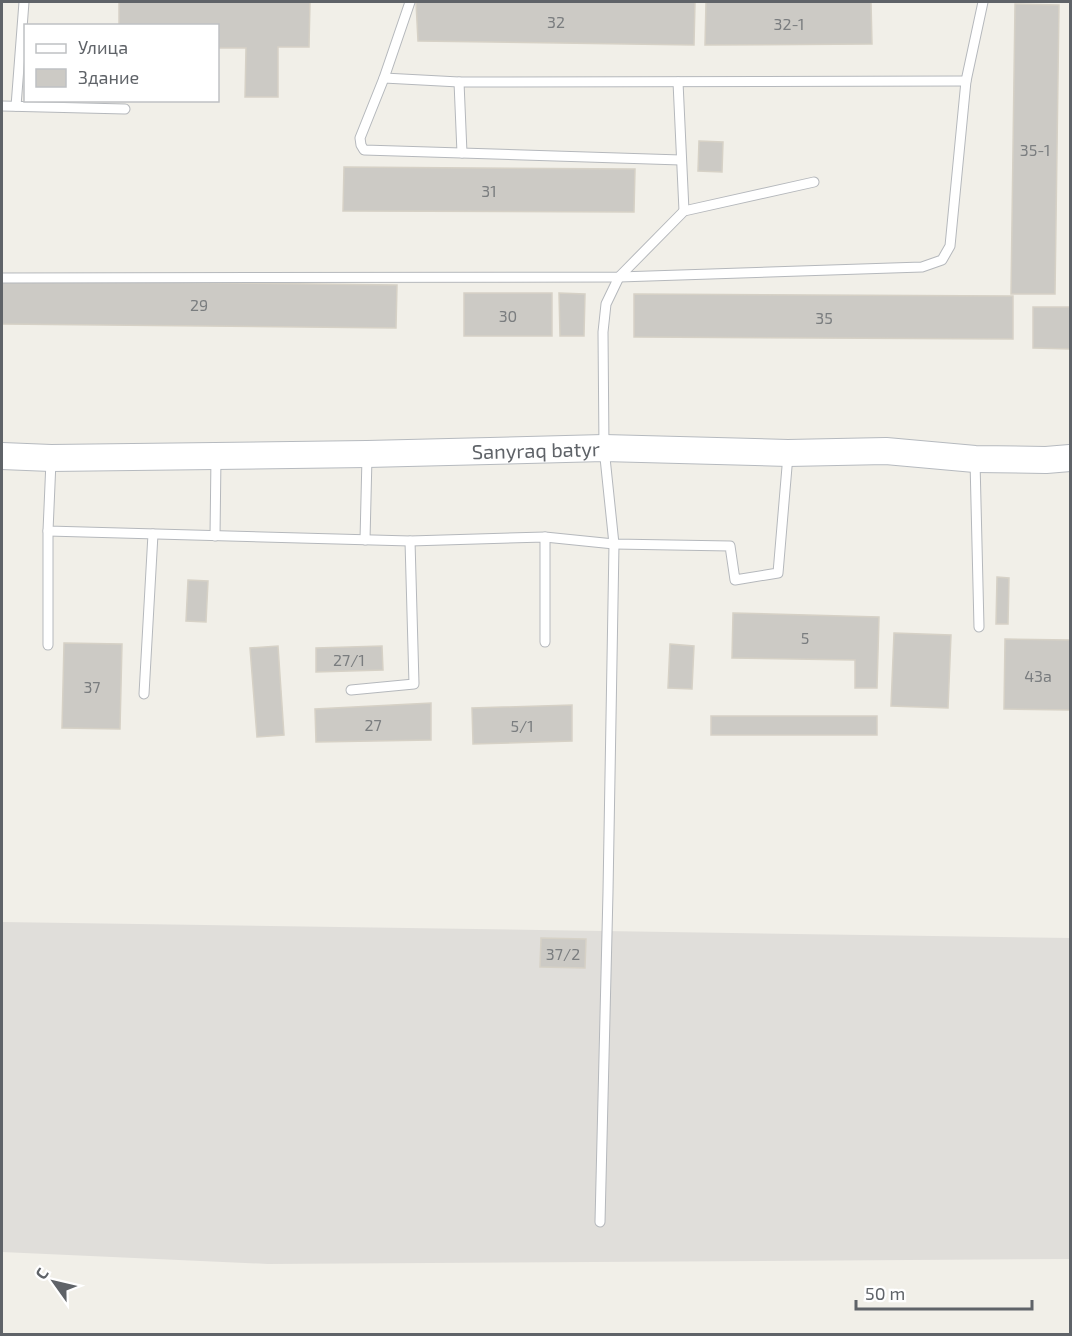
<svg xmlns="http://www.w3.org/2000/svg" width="1072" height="1336" font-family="'Exo 2',sans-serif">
	<rect width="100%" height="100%" fill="#f1efe8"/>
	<polygon fill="#e0deda" points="2,922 1070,938 1070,1259 268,1264 2,1252"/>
	<g fill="#cccac5" stroke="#d6d1c6" stroke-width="1.5">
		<polygon points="119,2 310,2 309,47 278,47 278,97 245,97 246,48 218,48 218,26 119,26"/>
		<polygon points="416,2 695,2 694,45 418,41"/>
		<polygon points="706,2 871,2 872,44 705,45"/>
		<polygon points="1015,4 1059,5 1055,294 1011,294"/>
		<polygon points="699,141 723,142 722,172 698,171"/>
		<polygon points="344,167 635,169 634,212 343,211"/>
		<polygon points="2,280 397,285 396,328 2,324"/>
		<rect x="464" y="293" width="88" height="43"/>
		<polygon points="559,293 585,294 584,336 560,336"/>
		<polygon points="634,294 1013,296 1013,339 634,337"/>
		<polygon points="1033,307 1070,307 1070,349 1033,348"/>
		<polygon points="997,577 1009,578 1008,624 996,624"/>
		<polygon points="188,580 208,581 206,622 186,621"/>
		<polygon points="733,613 879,617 877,688 855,688 855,660 732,658"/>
		<polygon points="894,633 951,635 948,708 891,706"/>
		<polygon points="1005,639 1070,640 1070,710 1004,709"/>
		<polygon points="64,643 122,644 120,729 62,728"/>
		<polygon points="670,644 694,646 692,689 668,688"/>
		<polygon points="278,646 284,735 257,737 250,648"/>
		<polygon points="382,646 383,670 316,672 316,648"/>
		<polygon points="431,703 431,740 316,742 315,709"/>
		<polygon points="572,705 572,741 473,744 472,708"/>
		<rect x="711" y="716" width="166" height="19"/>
		<polygon points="541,938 586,939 585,968 540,967"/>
	</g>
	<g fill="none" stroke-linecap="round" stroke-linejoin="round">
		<defs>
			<g id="lane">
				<polyline points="410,2 384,78 360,138 361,145 364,150 681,160"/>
				<polyline points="384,78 459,82 966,81"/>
				<polyline points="459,82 462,153"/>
				<polyline points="678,82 684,211"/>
				<polyline points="2,106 125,109"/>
				<polyline points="16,106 24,2"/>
				<polyline points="2,278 619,277 922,267 942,260 950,246 966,81 983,2"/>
				<polyline points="51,461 48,531 410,541 545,537 614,544 730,546 735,580 778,573 788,455"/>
				<polyline points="975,461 979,627"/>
				<polyline points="48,531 48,645"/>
				<polyline points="215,536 216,457"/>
				<polyline points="545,537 545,642"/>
				<polyline points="365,540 367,457"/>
				<polyline points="351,690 414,684 410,541"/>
				<polyline points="144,694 153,534"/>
				<polyline points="600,1222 608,892 614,544 604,448 603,332 606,304 619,277 684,211 814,182"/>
			</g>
			<g id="secondary">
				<path id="s1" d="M2,456L51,458L367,454L604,448L788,453L886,451L975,459L1046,460L1070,458"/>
			</g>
		</defs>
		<use href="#lane" stroke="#b5b8bc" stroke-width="11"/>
		<use href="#secondary" stroke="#b6babf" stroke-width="28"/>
		<use href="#lane" stroke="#fff" stroke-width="9"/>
		<use href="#secondary" stroke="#fff" stroke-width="26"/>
	</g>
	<g text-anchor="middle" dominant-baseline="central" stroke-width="4.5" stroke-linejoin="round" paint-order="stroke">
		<g font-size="16" fill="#7a7d7f">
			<text x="556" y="21">32</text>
			<text x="789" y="23">32-1</text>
			<text x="1035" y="149">35-1</text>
			<text x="489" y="190">31</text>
			<text x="199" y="304">29</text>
			<text x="508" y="315">30</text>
			<text x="824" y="317">35</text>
			<text x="805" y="637">5</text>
			<text x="349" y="659">27/1</text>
			<text x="1038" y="675">43а</text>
			<text x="92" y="686">37</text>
			<text x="373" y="724">27</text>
			<text x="522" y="725">5/1</text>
			<text x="563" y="953">37/2</text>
		</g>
		<g font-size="20" fill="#5f6368" stroke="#fff">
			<text stroke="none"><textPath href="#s1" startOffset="534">Sanyraq batyr</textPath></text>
		</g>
	</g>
	<rect width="1072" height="1336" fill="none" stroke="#5f6368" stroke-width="6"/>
	<rect x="24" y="24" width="195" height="78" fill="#ffffff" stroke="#bfc1c3" stroke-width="1.5"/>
	<rect x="36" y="44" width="30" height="9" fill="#ffffff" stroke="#bfc1c3" stroke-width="1.5"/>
	<text x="78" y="54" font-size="18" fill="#5f6368">Улица</text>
	<rect x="36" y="69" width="30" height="18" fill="#cccac5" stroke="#bfc1c3" stroke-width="1.5"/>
	<text x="78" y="84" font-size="18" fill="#5f6368">Здание</text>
	<g transform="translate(54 1282) rotate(304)" stroke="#ffffff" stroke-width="4.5" paint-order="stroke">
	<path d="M0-4.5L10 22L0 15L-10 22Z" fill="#5f6368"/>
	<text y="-9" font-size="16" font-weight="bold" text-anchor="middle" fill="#5f6368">С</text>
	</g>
	<path d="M856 1300v9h176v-9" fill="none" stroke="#5f6368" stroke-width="3"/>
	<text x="865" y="1300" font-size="18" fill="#5f6368" stroke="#ffffff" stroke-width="4.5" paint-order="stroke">50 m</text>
</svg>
